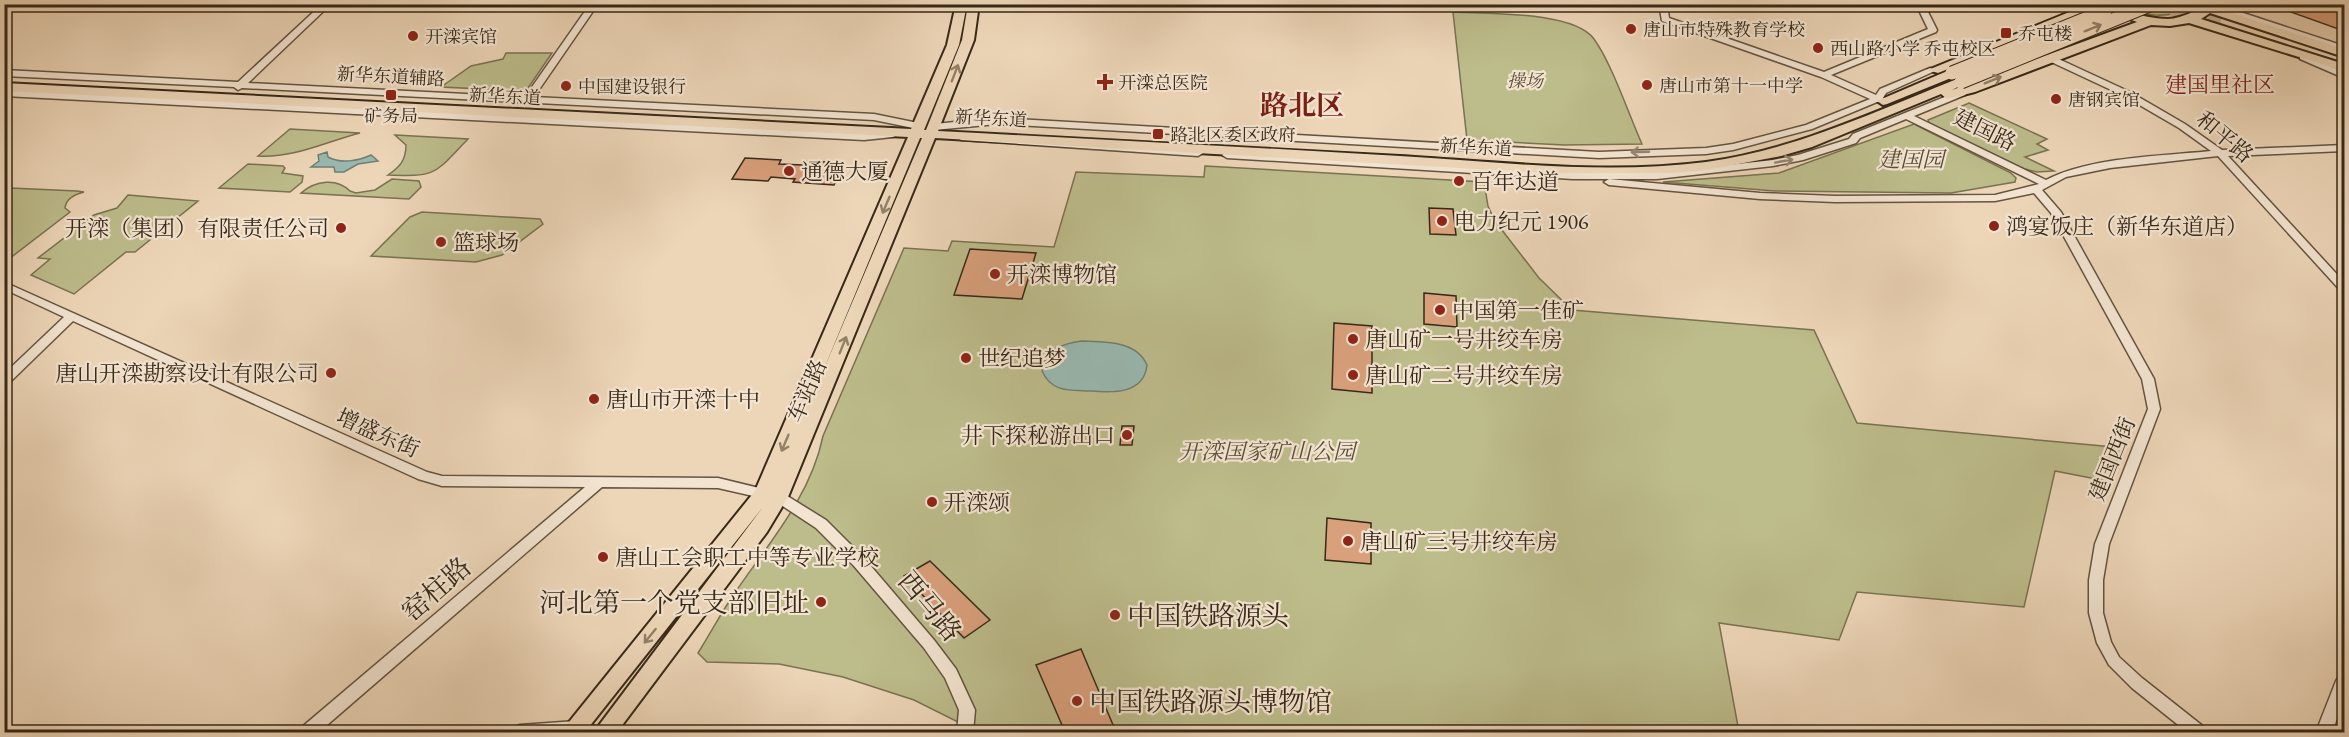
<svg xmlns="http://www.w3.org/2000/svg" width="2349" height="737" font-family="'EB Garamond','Noto Serif SC',serif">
	<rect width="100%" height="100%" fill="#edd6b8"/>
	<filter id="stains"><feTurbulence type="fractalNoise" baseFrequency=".00333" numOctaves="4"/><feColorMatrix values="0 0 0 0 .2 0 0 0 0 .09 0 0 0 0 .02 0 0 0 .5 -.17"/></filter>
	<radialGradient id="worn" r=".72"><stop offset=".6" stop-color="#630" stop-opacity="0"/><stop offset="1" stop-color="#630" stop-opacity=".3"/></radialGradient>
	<g fill="#bdbc8b" stroke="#7a7252" stroke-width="1.5">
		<path d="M2116,5H2195C2168,21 2145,16 2116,5Z"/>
		<path d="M1453,12C1487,14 1574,11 1594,39C1612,64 1629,115 1642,144L1564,145L1467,140Z"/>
		<polygon points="506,53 552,53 526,91 441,87 471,66 503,59"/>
		<polygon points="1969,103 2047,139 2037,144 2048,150 2025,157 2054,171 2037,172 2021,168 1929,123 1928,120"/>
		<polygon points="1914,124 2011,173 2016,178 2015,182 1951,193 1775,191 1663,182 1779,173"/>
		<path d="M290,129L360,133C325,142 295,158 258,156Z"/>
		<path d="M395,135L468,139C434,174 438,177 388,175C400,167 406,160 406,145Z"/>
		<polygon points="248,164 283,166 285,168 282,173 303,176 302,182 290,192 219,188"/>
		<path d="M1205,166L1484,182L1488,206L1495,221L1539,278L1572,310L1814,330L1857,423L2124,448L2106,481L2055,471L2024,607L1857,592L1839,640L1719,623L1739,732H978L914,700L843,677L779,664L707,662L698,653C710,634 721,613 734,594C768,544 811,496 823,436L904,248L948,251L952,241L1054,247L1076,172L1204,177Z"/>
		<path d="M392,179L419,181L421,187L409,199L301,193C316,180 337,178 350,191L356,193L375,190Z"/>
		<path d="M10,188L77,191L84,192C76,194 66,198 65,208L70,212L5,262V192Z"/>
		<polygon points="128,195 198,201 135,252 126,252 74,294 31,275 50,259 38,258 94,215 117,208"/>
		<polygon points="422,212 540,219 543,224 502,255 476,262 371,256 410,217"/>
	</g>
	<g fill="#99b9b1" stroke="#727f74" stroke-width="1.5">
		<path d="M327,152L328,157C341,164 358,161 371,155L378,161L358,164L344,172H335L334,167H311L319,161L318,155Z"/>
		<path d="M1081,341C1104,342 1136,340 1147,365C1144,394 1113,393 1091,391C1070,390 1052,393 1042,371C1044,350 1062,344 1081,341Z"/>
	</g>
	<g fill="#d9a07c" stroke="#372918" stroke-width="1.5">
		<polygon points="2274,4 2344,4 2344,31 2274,6"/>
		<polygon points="745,158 781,160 779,164 803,165 805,161 845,163 834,185 793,182 795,179 771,177 768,181 732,179"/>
		<polygon points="1429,208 1453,209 1456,235 1430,234"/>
		<polygon points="970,249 1036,253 1022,299 954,295"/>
		<polygon points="1424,293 1456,296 1457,327 1424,324"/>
		<polygon points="1334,323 1372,326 1372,393 1332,389"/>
		<polygon points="1122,426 1134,426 1132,445 1120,445"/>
		<polygon points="1327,518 1371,523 1371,564 1325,560"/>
		<polygon points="930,561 990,620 964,638 904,576"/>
		<polygon points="1081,649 1116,732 1065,732 1036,665"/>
	</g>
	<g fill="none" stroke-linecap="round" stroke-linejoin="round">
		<polyline stroke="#c9b398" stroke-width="13" stroke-dasharray="13 6" stroke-linecap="butt" points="2153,4 2224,24"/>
		<defs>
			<g id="minor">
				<polygon points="322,4 331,4 248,83 525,97 590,4 598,4 534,97 874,114 918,123 923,126 918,129 874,120 242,88 238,90 234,87 4,76 4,70 238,82"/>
				<polygon points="1659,4 1667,4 1669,18 1824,72 1928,29 1916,4 1924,4 1937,30 1936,32 1831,75 1876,95 1880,89 1930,68 1937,70 1886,93 1883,98 1885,100 1883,102 1877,102 1812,129 1733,150 1706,154 1599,158 997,124 934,130 929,127 934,124 997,118 1599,152 1706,148 1733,144 1806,125 1870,99 1821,77 1662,21"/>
				<polygon points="2216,4 2344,46 2344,51 2205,5"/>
				<polygon points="2303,54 2344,72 2344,78 2300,59 2300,55"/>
				<path d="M2050,55L2130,92L2185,124L2222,150L2344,145V151L2228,156L2344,282V291L2340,290L2218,156L2110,168L2066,177L2042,190L2061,212L2154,379L2160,409L2109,544L2103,580V613L2111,642L2119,657L2142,678L2204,727L2206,732H2187L2132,688L2109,665L2097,643L2089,613V580L2095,544L2148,409L2142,379L2051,213L2034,193L1995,201L1835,202L1760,199L1609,185L1604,182L1609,179L1760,193L1835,196L1995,195L2039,184L1906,119L1860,138L1856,143L1803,160L1773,166L1657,179H1573L1227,158L1222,155L1227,152L1573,173H1657L1773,160L1798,155L1849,139L1853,134L1962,90L1967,93L1965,95L1914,116L2046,180C2090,157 2162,156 2211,151L2179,128L2124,96L2047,60V56Z"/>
				<polygon points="4,90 864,134 893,131 898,134 893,137 864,140 4,96"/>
				<polygon points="964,135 1198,150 1203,153 1198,156 961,140 959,138"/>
				<polygon points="4,282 427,472 442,476 718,478 784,494 826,520 864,558 934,640 956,669 975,710 973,732 957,732 959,710 945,678 924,648 854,566 816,528 775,501 718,488 602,487 319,732 300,732 302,727 585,487 442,486 418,479 73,321 8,384 4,385 4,374 64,317 4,289"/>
				<polygon points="2344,675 2344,700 2332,732 2316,732 2336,681 2339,676"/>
				<polygon points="576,721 600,727 602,732 512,732 514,727 520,725"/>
			</g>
			<g id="major">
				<path d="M956,4H967L959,45L924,130H926L962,40L968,4H979L974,40L938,131C1092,139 1246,147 1400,156C1501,162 1605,175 1706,162C1794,150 1874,112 1957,79L1961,78L1967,82L1952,90L2137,22L2100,8L1938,73L1928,70L2089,4C2117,4 2139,19 2168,19C2184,19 2203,5 2213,7L2344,49V57L2210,13L2201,19L2344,64V71L2189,23L2170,26L2151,25L1975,92L1947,99L1941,94L1812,147L1781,156L1706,170L1670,173H1546L935,138L788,497L767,532L617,732H594L763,507L585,732H561L755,491L908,137L4,91V83L911,129L947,45ZM920,138H922L821,376Z"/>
				<polygon points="1952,69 1956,70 1956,76 1887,104 1883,105 1877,101"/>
			</g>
		</defs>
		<use href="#minor" stroke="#645440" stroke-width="3"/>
		<use href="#major" stroke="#372918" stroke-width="4"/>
		<use href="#minor" fill="#f3e4d1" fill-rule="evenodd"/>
		<use href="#major" fill="#edd6b8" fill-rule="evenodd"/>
		<defs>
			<g id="major-bridge">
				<polyline points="1952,73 2105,11"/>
				<polyline points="1961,82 2152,4"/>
			</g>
		</defs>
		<use href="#major-bridge" stroke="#372918" stroke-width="15" stroke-linecap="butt"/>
		<use href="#major-bridge" stroke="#edd6b8" stroke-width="13"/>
	</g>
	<defs><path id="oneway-shaft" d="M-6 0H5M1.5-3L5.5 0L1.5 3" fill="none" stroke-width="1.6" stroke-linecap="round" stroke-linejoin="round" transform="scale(1.5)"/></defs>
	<g stroke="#928068">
		<use href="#oneway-shaft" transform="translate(2093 28) rotate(-22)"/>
		<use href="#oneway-shaft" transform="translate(955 73) rotate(-69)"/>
		<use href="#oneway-shaft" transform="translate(1993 80) rotate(-22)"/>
		<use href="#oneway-shaft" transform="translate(886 205) rotate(113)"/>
		<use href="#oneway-shaft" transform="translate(843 345) rotate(-68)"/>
		<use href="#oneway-shaft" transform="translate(785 443) rotate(113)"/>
		<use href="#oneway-shaft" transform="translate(650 636) rotate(129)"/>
	</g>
	<g stroke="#958674">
		<use href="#oneway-shaft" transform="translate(1640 152) rotate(178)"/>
		<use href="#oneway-shaft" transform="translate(1784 161) rotate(-10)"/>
	</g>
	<g fill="#8f2418" stroke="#f3e4d1" stroke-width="2">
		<circle cx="1631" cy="29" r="6"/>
		<rect x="2000" y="27" width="12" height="12" rx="3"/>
		<circle cx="413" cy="36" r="6"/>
		<circle cx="1818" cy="48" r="6"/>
		<path d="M1102 73h6v6h6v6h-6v6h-6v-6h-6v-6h6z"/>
		<circle cx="1647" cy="85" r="6"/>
		<circle cx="566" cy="86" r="6"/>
		<rect x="385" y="89" width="12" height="12" rx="3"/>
		<circle cx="2056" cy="99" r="6"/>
		<rect x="1152" y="128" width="12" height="12" rx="3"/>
		<circle cx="789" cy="171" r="6"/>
		<circle cx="1459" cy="181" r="6"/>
		<circle cx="1442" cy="221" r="6"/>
		<circle cx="1994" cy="226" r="6"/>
		<circle cx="341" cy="228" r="6"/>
		<circle cx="441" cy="242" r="6"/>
		<circle cx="995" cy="274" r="6"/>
		<circle cx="1440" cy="310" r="6"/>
		<circle cx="1353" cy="339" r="6"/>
		<circle cx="966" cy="358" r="6"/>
		<circle cx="331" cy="373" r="6"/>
		<circle cx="1353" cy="375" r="6"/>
		<circle cx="594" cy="399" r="6"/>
		<circle cx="1127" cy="435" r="6"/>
		<circle cx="932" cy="502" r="6"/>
		<circle cx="1348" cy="541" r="6"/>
		<circle cx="603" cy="557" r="6"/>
		<circle cx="821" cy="602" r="6"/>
		<circle cx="1115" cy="615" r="6"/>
		<circle cx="1077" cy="701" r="6"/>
	</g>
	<g text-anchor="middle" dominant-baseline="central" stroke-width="4.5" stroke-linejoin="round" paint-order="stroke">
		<g font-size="18" fill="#372918" stroke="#f3e4d1" text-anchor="start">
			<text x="1643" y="29">唐山市特殊教育学校</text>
			<text x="2018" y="33">乔屯楼</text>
			<text x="425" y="36">开滦宾馆</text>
			<text x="1830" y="48">西山路小学 乔屯校区</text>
			<text x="1118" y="82">开滦总医院</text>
			<text x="1659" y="85">唐山市第十一中学</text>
			<text x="578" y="86">中国建设银行</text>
			<text x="2068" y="99">唐钢宾馆</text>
			<text x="391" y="115" text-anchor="middle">矿务局</text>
			<text x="1170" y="134">路北区委区政府</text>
		</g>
		<g font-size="18" fill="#372918" stroke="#f3e4d1">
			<text transform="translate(391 76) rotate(3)">新华东道辅路</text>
			<text transform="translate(505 96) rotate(3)">新华东道</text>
			<text transform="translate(991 118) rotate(3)">新华东道</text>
			<text transform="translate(1476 147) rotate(3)">新华东道</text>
		</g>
		<g font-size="18" font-style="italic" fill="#584e35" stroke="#f3e4d1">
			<text x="1525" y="80">操场</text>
		</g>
		<g font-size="22" fill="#7a1f14" stroke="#f3e4d1">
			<text x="2220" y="84">建国里社区</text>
		</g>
		<g font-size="22" fill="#372918" stroke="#f3e4d1">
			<text transform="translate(1985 130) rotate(26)">建国路</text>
			<text transform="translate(2225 137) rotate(40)">和平路</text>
			<text transform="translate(807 391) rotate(-67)">车站路</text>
			<text transform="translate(378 433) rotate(24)">增盛东街</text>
			<text transform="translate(2112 459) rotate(-68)">建国西街</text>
		</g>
		<g font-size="22" font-style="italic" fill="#584e35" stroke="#f3e4d1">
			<text x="1911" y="159">建国园</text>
			<text x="1267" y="451">开滦国家矿山公园</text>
		</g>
		<g font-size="22" fill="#372918" stroke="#f3e4d1" text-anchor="start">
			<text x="801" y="171">通德大厦</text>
			<text x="1471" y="181">百年达道</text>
			<text x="1454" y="221">电力纪元 1906</text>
			<text x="2006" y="226">鸿宴饭庄（新华东道店）</text>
			<text x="329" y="228" text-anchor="end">开滦（集团）有限责任公司</text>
			<text x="453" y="242">篮球场</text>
			<text x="1007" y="274">开滦博物馆</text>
			<text x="1452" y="310">中国第一佳矿</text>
			<text x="1365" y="339">唐山矿一号井绞车房</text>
			<text x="978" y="358">世纪追梦</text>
			<text x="319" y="373" text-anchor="end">唐山开滦勘察设计有限公司</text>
			<text x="1365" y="375">唐山矿二号井绞车房</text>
			<text x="606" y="399">唐山市开滦十中</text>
			<text x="1115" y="435" text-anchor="end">井下探秘游出口</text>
			<text x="944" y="502">开滦颂</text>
			<text x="1360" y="541">唐山矿三号井绞车房</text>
			<text x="615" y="557">唐山工会职工中等专业学校</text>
		</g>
		<g font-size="27" fill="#372918" stroke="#f3e4d1">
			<text transform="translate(436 589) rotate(-41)">窑柱路</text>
			<text transform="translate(930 606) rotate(50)">西马路</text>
		</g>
		<g font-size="27" fill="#372918" stroke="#f3e4d1" text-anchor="start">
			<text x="809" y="602" text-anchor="end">河北第一个党支部旧址</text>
			<text x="1127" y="615">中国铁路源头</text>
			<text x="1089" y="701">中国铁路源头博物馆</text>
		</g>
		<g font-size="28" font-weight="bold" fill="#7a1f14" stroke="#f3e4d1">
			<text x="1302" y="105">路北区</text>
		</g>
	</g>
	<rect width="2349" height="737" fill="none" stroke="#edd6b8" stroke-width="24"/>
	<rect x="6" y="6" width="2337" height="725" fill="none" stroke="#372918" stroke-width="3"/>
	<rect x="12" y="12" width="2325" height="713" fill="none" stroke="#372918" stroke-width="1.5"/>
	<rect width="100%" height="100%" filter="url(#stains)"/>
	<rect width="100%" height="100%" fill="url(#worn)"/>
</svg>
